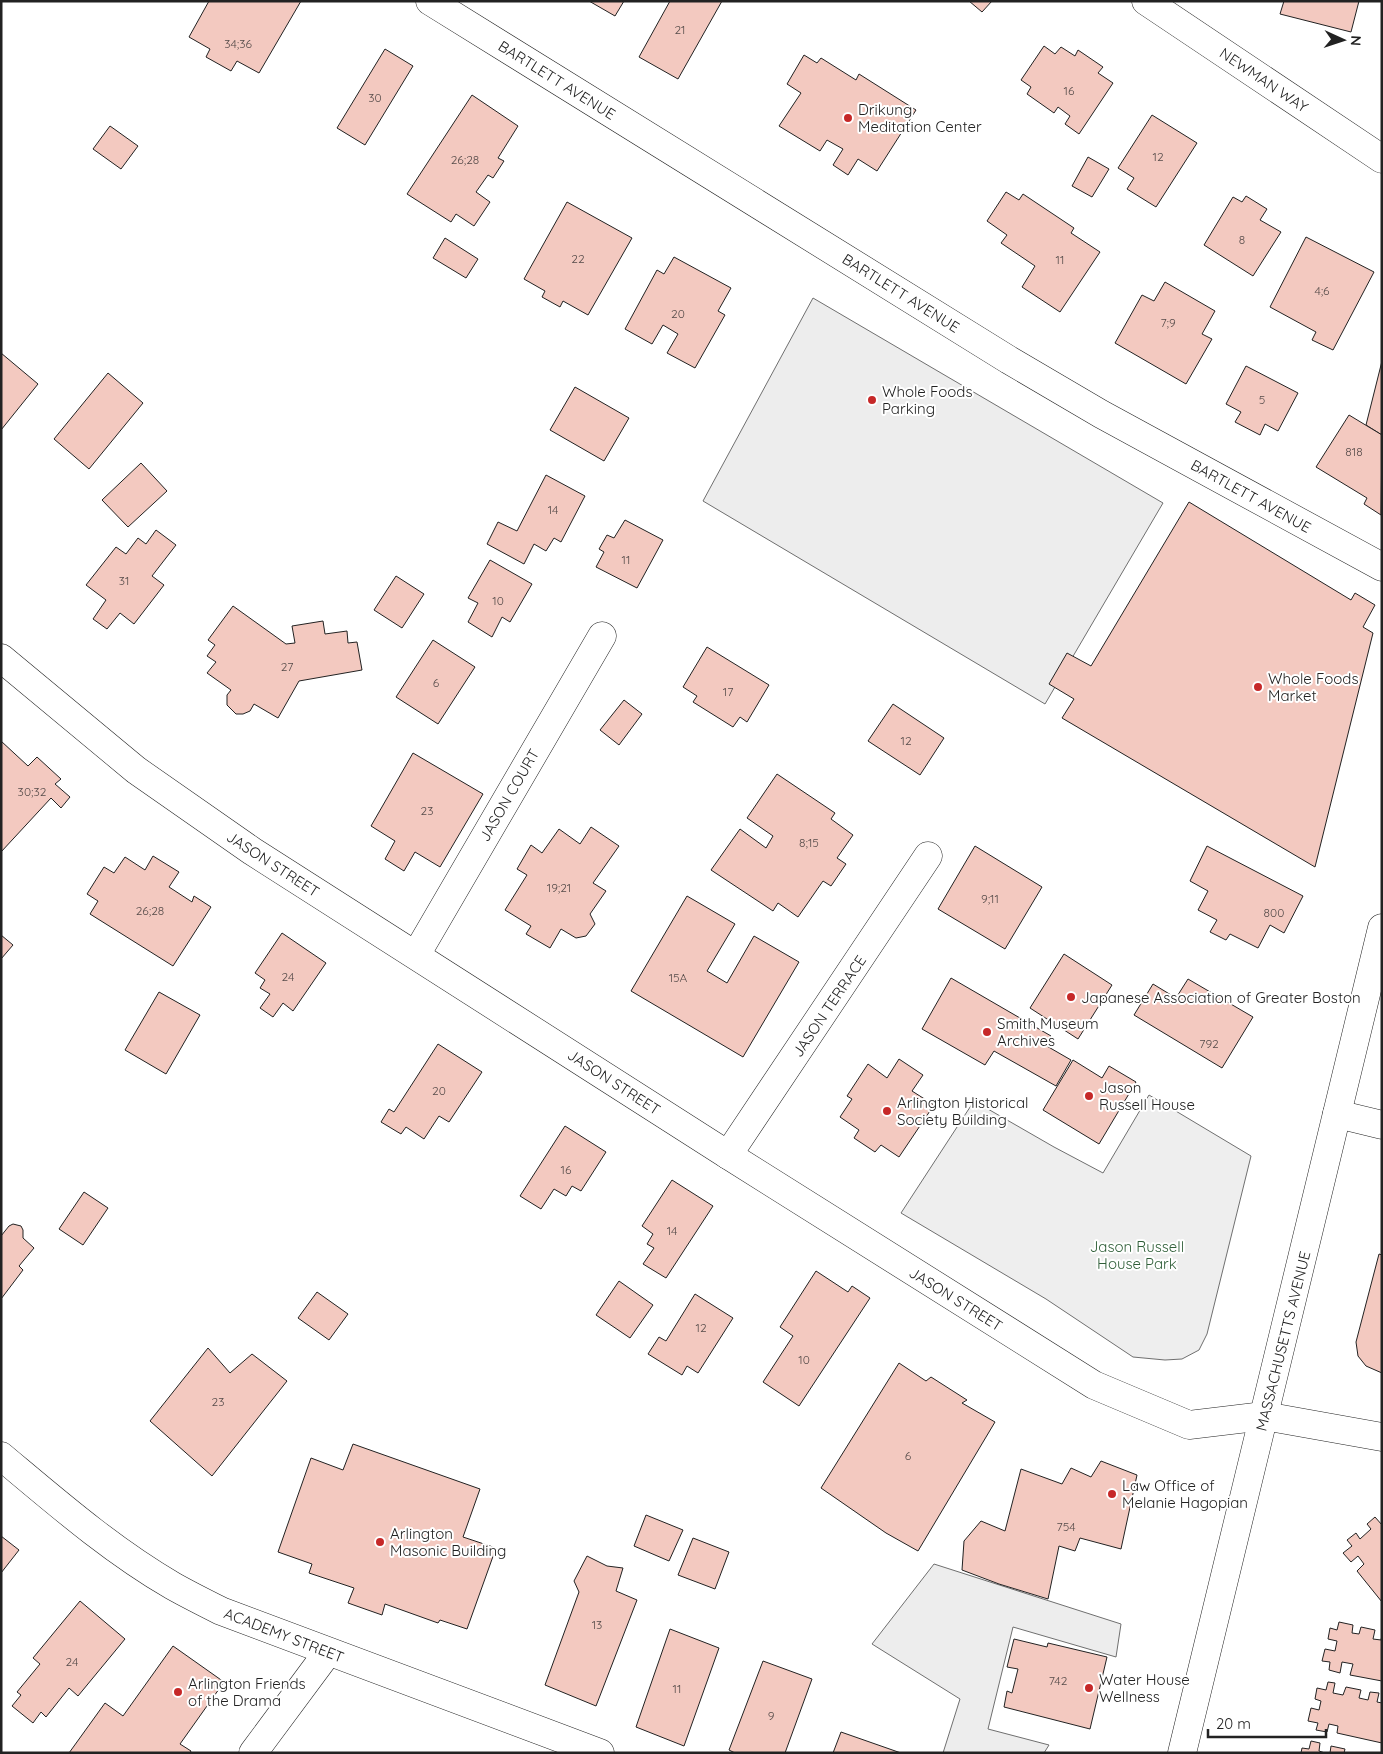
<svg xmlns="http://www.w3.org/2000/svg" width="1383" height="1754" font-family="Quicksand,sans-serif">
	<rect width="100%" height="100%" fill="#fff"/>
	<polygon fill="#eee" stroke="#6f6f6f" points="1149,1095 1251,1156 1207,1334 1199,1350 1182,1359 1165,1360 1133,1357 1046,1299 901,1213 974,1101 1054,1147 1103,1173"/>
	<g fill="#ededed" stroke="#6f6f6f">
		<polygon points="813,298 1163,503 1045,704 703,501"/>
		<polygon points="934,1564 1121,1624 1116,1657 1013,1627 988,1729 1049,1745 1044,1753 943,1753 960,1699 872,1644"/>
	</g>
	<g fill="#f3c9c0" stroke="#222">
		<polygon points="209,1 301,1 259,73 237,61 231,71 206,57 210,49 189,37"/>
		<polygon points="589,1 624,1 615,16"/>
		<polygon points="670,1 722,1 678,79 639,57"/>
		<polygon points="969,1 992,1 982,12"/>
		<polygon points="1284,1 1359,1 1351,32 1280,14"/>
		<polygon points="1044,46 1055,54 1061,47 1075,56 1078,50 1103,67 1098,73 1113,83 1079,134 1065,124 1070,116 1058,107 1054,113 1027,94 1031,87 1021,80"/>
		<polygon points="385,49 413,66 365,145 337,128"/>
		<polygon points="804,55 817,63 821,58 856,80 859,74 916,110 877,171 858,159 848,175 833,165 843,149 827,140 820,151 779,126 801,93 787,84"/>
		<polygon points="472,95 518,126 498,158 504,161 493,178 488,175 476,192 490,202 474,226 456,214 451,222 407,194"/>
		<polygon points="1152,115 1197,143 1156,207 1127,189 1134,178 1118,168"/>
		<polygon points="110,126 138,146 121,169 93,149"/>
		<polygon points="1088,157 1109,169 1092,197 1072,186"/>
		<polygon points="1006,192 1019,200 1023,194 1074,228 1071,233 1100,252 1060,312 1022,287 1035,266 1001,243 1007,235 987,221"/>
		<polygon points="1246,196 1267,209 1260,220 1281,232 1253,276 1204,245 1233,197 1242,202"/>
		<polygon points="567,202 632,238 588,315 563,301 560,307 542,297 545,291 524,279"/>
		<polygon points="1306,237 1374,272 1333,350 1312,340 1316,332 1270,307"/>
		<polygon points="445,238 478,259 466,278 433,258"/>
		<polygon points="674,257 731,288 718,311 725,315 695,368 667,353 678,334 663,325 652,344 625,329 657,270 664,274"/>
		<polygon points="1165,282 1215,311 1202,334 1212,339 1186,384 1115,343 1142,295 1154,301"/>
		<polygon points="1,353 38,384 1,430"/>
		<polygon points="1382,361 1382,435 1366,425"/>
		<polygon points="1246,366 1298,393 1278,431 1265,424 1260,435 1235,422 1241,412 1226,404"/>
		<polygon points="108,373 143,403 89,469 54,439"/>
		<polygon points="575,387 629,418 604,461 550,430"/>
		<polygon points="1349,415 1382,435 1381,515 1364,504 1367,498 1316,467"/>
		<polygon points="141,463 167,491 128,527 102,500"/>
		<polygon points="546,475 585,496 561,542 554,538 546,551 534,544 524,564 487,544 498,522 517,531"/>
		<polygon points="1189,502 1351,600 1355,593 1375,605 1363,627 1373,633 1315,867 1062,718 1074,699 1049,684 1067,653 1091,666"/>
		<polygon points="625,520 663,540 637,588 596,567 604,552 599,549 607,535 614,538"/>
		<polygon points="156,530 176,545 152,576 164,585 134,624 120,613 107,629 93,619 106,600 86,585 116,547 126,554 138,538 146,544"/>
		<polygon points="490,560 532,584 510,622 502,617 492,637 468,622 478,603 468,598"/>
		<polygon points="396,576 424,594 402,628 374,610"/>
		<polygon points="233,606 286,644 295,643 292,626 323,621 325,634 347,631 348,643 357,642 362,670 299,681 278,718 254,704 250,711 243,714 236,714 227,705 227,695 231,690 207,673 216,662 207,656 215,645 208,640"/>
		<polygon points="433,640 475,667 438,724 396,697"/>
		<polygon points="707,647 769,685 747,722 740,717 733,727 693,702 697,696 683,687"/>
		<polygon points="624,700 642,714 619,745 600,730"/>
		<polygon points="893,704 944,738 920,775 868,741"/>
		<polygon points="1,741 28,766 37,757 61,779 55,784 70,797 61,808 51,798 1,852"/>
		<polygon points="413,753 483,794 440,867 415,852 404,871 385,859 395,841 371,826"/>
		<polygon points="777,774 835,813 831,819 853,835 837,858 846,864 831,886 823,881 798,917 778,903 773,911 711,870 740,829 766,848 773,836 747,818"/>
		<polygon points="591,827 619,846 593,883 606,891 590,914 595,924 586,936 576,938 561,929 550,948 526,934 531,926 505,910 527,875 517,869 531,845 542,853 559,829 580,844"/>
		<polygon points="975,846 1042,887 1005,949 938,909"/>
		<polygon points="1207,846 1303,896 1284,933 1270,925 1258,948 1230,934 1226,940 1210,932 1217,920 1198,910 1208,891 1190,881"/>
		<polygon points="153,856 179,872 169,887 192,902 194,896 211,907 173,966 90,914 98,901 87,894 104,867 114,873 125,857 145,870"/>
		<polygon points="687,896 735,924 707,971 727,983 754,936 799,962 743,1057 631,991"/>
		<polygon points="282,933 326,963 293,1011 283,1003 273,1017 260,1008 270,994 260,988 265,980 255,973"/>
		<polygon points="1,935 13,945 1,959"/>
		<polygon points="1064,954 1112,985 1078,1039 1030,1008"/>
		<polygon points="951,978 1051,1036 1045,1045 1071,1060 1056,1086 994,1051 985,1065 922,1029"/>
		<polygon points="1188,979 1253,1017 1222,1068 1134,1015 1153,984 1176,998"/>
		<polygon points="159,992 200,1015 166,1074 125,1050"/>
		<polygon points="438,1044 482,1072 449,1122 439,1116 424,1139 406,1127 401,1134 381,1122 389,1109 394,1112"/>
		<polygon points="899,1059 923,1075 912,1091 934,1105 899,1157 881,1145 875,1152 854,1138 859,1130 840,1117 852,1099 847,1096 868,1064 887,1078"/>
		<polygon points="1073,1060 1102,1078 1109,1066 1136,1082 1099,1144 1043,1110"/>
		<polygon points="565,1126 606,1152 581,1191 572,1186 566,1196 554,1189 541,1209 520,1196"/>
		<polygon points="672,1180 713,1206 666,1278 643,1264 654,1248 647,1244 653,1234 642,1226"/>
		<polygon points="84,1192 108,1208 83,1245 59,1229"/>
		<polygon points="13,1224 21,1226 23,1230 23,1238 34,1248 19,1266 23,1270 1,1299 1,1236 9,1226"/>
		<polygon points="1379,1254 1382,1255 1382,1373 1366,1366 1358,1356 1356,1342"/>
		<polygon points="816,1271 848,1292 852,1286 870,1298 799,1406 763,1382 793,1336 780,1327"/>
		<polygon points="619,1281 653,1305 630,1338 596,1315"/>
		<polygon points="317,1292 348,1314 329,1340 298,1318"/>
		<polygon points="695,1294 733,1318 698,1373 687,1366 682,1375 648,1354 659,1337 666,1341"/>
		<polygon points="208,1348 230,1373 252,1354 287,1381 212,1476 150,1421"/>
		<polygon points="899,1363 926,1381 931,1377 967,1400 962,1403 995,1422 918,1551 886,1533 821,1488"/>
		<polygon points="353,1444 480,1489 463,1537 496,1548 467,1629 440,1620 438,1623 385,1604 382,1615 348,1603 354,1588 309,1573 312,1564 278,1552 311,1458 343,1470"/>
		<polygon points="1101,1461 1137,1475 1121,1549 1080,1538 1075,1551 1059,1546 1048,1599 999,1584 962,1570 964,1541 981,1521 1005,1531 1021,1469 1062,1484 1071,1468 1091,1477"/>
		<polygon points="646,1515 683,1530 669,1561 634,1546"/>
		<polygon points="1375,1517 1382,1525 1382,1602 1357,1571 1364,1564 1358,1556 1351,1562 1343,1553 1352,1546 1347,1540 1356,1533 1360,1539 1371,1529 1367,1524"/>
		<polygon points="1,1536 19,1550 1,1573"/>
		<polygon points="693,1538 729,1552 715,1589 678,1575"/>
		<polygon points="587,1556 607,1566 623,1568 616,1591 637,1600 596,1706 545,1685 579,1592 574,1581"/>
		<polygon points="80,1601 125,1639 78,1696 69,1688 46,1717 41,1712 33,1723 12,1706 21,1695 17,1692 40,1664 33,1658"/>
		<polygon points="1339,1622 1353,1625 1352,1633 1359,1634 1361,1627 1375,1630 1373,1639 1381,1640 1382,1635 1382,1681 1350,1675 1353,1664 1342,1662 1340,1673 1329,1670 1330,1662 1322,1661 1325,1649 1335,1651 1337,1641 1328,1639 1330,1628 1337,1630"/>
		<polygon points="670,1629 719,1648 684,1746 636,1727"/>
		<polygon points="1014,1639 1047,1647 1048,1643 1107,1657 1090,1729 1004,1707 1007,1691 1012,1693 1018,1669 1007,1667"/>
		<polygon points="173,1646 224,1682 180,1744 191,1751 190,1753 69,1753 105,1703 123,1716"/>
		<polygon points="763,1661 812,1679 785,1753 735,1753 729,1750"/>
		<polygon points="1328,1682 1335,1683 1333,1693 1343,1695 1346,1687 1361,1690 1359,1698 1368,1700 1370,1692 1379,1693 1377,1702 1382,1703 1382,1743 1337,1733 1338,1726 1329,1724 1327,1732 1316,1730 1318,1723 1308,1721 1311,1708 1319,1710 1321,1701 1315,1699 1317,1688 1326,1690"/>
		<polygon points="841,1732 901,1753 833,1753"/>
		<polygon points="1311,1741 1320,1743 1319,1751 1325,1753 1301,1753 1302,1748 1309,1749"/>
		<polygon points="1331,1746 1345,1749 1344,1753 1330,1753"/>
	</g>
	<g fill="none" stroke-linecap="round" stroke-linejoin="round">
		<defs>
			<g id="minor">
				<polyline points="430,1 1009,360 1101,414 1382,567"/>
				<polyline points="1146,1 1382,159"/>
				<polyline points="416,955 602,636"/>
				<polyline points="1337,1114 1382,1125"/>
				<polyline points="728,1155 928,856"/>
				<path d="M1,1456C56,1502 111,1550 173,1586C189,1595 205,1603 221,1611L600,1753"/>
				<polyline points="253,1753 328,1652"/>
			</g>
			<polyline id="tertiary" points="1,658 136,770 252,851 728,1155 1094,1385 1189,1425 1264,1416"/>
			<polyline id="secondary" points="1264,1416 1382,1437"/>
			<polyline id="primary" points="1182,1753 1382,928"/>
		</defs>
		<use href="#minor" stroke="#222" stroke-width="29"/>
		<use href="#tertiary" stroke="#222" stroke-width="29"/>
		<use href="#secondary" stroke="#222" stroke-width="29"/>
		<use href="#primary" stroke="#222" stroke-width="29"/>
		<use href="#minor" stroke="#fff" stroke-width="28"/>
		<use href="#tertiary" stroke="#fff" stroke-width="28"/>
		<use href="#secondary" stroke="#fff" stroke-width="28"/>
		<use href="#primary" stroke="#fff" stroke-width="28"/>
	</g>
	<g fill="#c62828" stroke="#fff" stroke-width="2">
		<circle cx="848" cy="118" r="5"/>
		<circle cx="872" cy="400" r="5"/>
		<circle cx="1258" cy="687" r="5"/>
		<circle cx="1071" cy="997" r="5"/>
		<circle cx="987" cy="1032" r="5"/>
		<circle cx="1089" cy="1096" r="5"/>
		<circle cx="887" cy="1111" r="5"/>
		<circle cx="1112" cy="1494" r="5"/>
		<circle cx="380" cy="1542" r="5"/>
		<circle cx="1089" cy="1688" r="5"/>
		<circle cx="178" cy="1692" r="5"/>
	</g>
	<g text-anchor="middle" dominant-baseline="central" stroke-width="4" stroke-linejoin="round" paint-order="stroke">
		<g font-size="12" fill="#564c4a">
			<text x="680" y="29">21</text>
			<text x="238" y="43">34;36</text>
			<text x="1069" y="90">16</text>
			<text x="375" y="97">30</text>
			<text x="1158" y="156">12</text>
			<text x="465" y="159">26;28</text>
			<text x="1242" y="239">8</text>
			<text x="578" y="258">22</text>
			<text x="1060" y="259">11</text>
			<text x="1322" y="290">4;6</text>
			<text x="678" y="313">20</text>
			<text x="1168" y="322">7;9</text>
			<text x="1262" y="399">5</text>
			<text x="1354" y="451">818</text>
			<text x="553" y="509">14</text>
			<text x="626" y="559">11</text>
			<text x="124" y="580">31</text>
			<text x="498" y="600">10</text>
			<text x="287" y="666">27</text>
			<text x="436" y="682">6</text>
			<text x="728" y="691">17</text>
			<text x="906" y="740">12</text>
			<text x="32" y="791">30;32</text>
			<text x="427" y="810">23</text>
			<text x="809" y="842">8;15</text>
			<text x="559" y="887">19;21</text>
			<text x="990" y="898">9;11</text>
			<text x="150" y="910">26;28</text>
			<text x="1274" y="912">800</text>
			<text x="288" y="976">24</text>
			<text x="678" y="977">15A</text>
			<text x="1209" y="1043">792</text>
			<text x="439" y="1090">20</text>
			<text x="566" y="1169">16</text>
			<text x="672" y="1230">14</text>
			<text x="701" y="1327">12</text>
			<text x="804" y="1359">10</text>
			<text x="218" y="1401">23</text>
			<text x="908" y="1455">6</text>
			<text x="1066" y="1526">754</text>
			<text x="597" y="1624">13</text>
			<text x="72" y="1661">24</text>
			<text x="1058" y="1680">742</text>
			<text x="677" y="1688">11</text>
			<text x="771" y="1715">9</text>
		</g>
		<g font-size="15" fill="#222" stroke="#fff">
			<text transform="translate(557 80) rotate(32)">BARTLETT AVENUE</text>
			<text transform="translate(1264 80) rotate(34)">NEWMAN WAY</text>
			<text transform="translate(901 293) rotate(32)">BARTLETT AVENUE</text>
			<text transform="translate(1251 496) rotate(29)">BARTLETT AVENUE</text>
			<text transform="translate(509 795) rotate(-60)">JASON COURT</text>
			<text transform="translate(273 864) rotate(33)">JASON STREET</text>
			<text transform="translate(829 1006) rotate(-56)">JASON TERRACE</text>
			<text transform="translate(614 1082) rotate(33)">JASON STREET</text>
			<text transform="translate(956 1299) rotate(32)">JASON STREET</text>
			<text transform="translate(1283 1341) rotate(-76)">MASSACHUSETTS AVENUE</text>
			<text transform="translate(284 1635) rotate(21)">ACADEMY STREET</text>
		</g>
		<g font-size="15" fill="#222" stroke="#fff" text-anchor="start">
			<text x="858" y="109">Drikung<tspan x="858" dy="17">Meditation Center</tspan></text>
			<text x="882" y="391">Whole Foods<tspan x="882" dy="17">Parking</tspan></text>
			<text x="1268" y="678">Whole Foods<tspan x="1268" dy="17">Market</tspan></text>
			<text x="1081" y="997">Japanese Association of Greater Boston</text>
			<text x="997" y="1023">Smith Museum<tspan x="997" dy="17">Archives</tspan></text>
			<text x="1099" y="1087">Jason<tspan x="1099" dy="17">Russell House</tspan></text>
			<text x="897" y="1102">Arlington Historical<tspan x="897" dy="17">Society Building</tspan></text>
			<text x="1122" y="1485">Law Office of<tspan x="1122" dy="17">Melanie Hagopian</tspan></text>
			<text x="390" y="1533">Arlington<tspan x="390" dy="17">Masonic Building</tspan></text>
			<text x="1099" y="1679">Water House<tspan x="1099" dy="17">Wellness</tspan></text>
			<text x="188" y="1683">Arlington Friends<tspan x="188" dy="17">of the Drama</tspan></text>
		</g>
		<g font-size="15" fill="#2f5e38" stroke="#fff">
			<text x="1137" y="1246">Jason Russell<tspan x="1137" dy="17">House Park</tspan></text>
		</g>
	</g>
	<rect width="1383" height="1754" fill="none" stroke="#222222" stroke-width="5"/>
	<g transform="translate(1343 40) rotate(93)" stroke="#ffffff" stroke-width="4" paint-order="stroke">
	<path d="M0-4L9 19L0 12L-9 19Z" fill="#222222"/>
	<text y="-8" font-size="14" font-weight="bold" text-anchor="middle" fill="#222222">N</text>
	</g>
	<path d="M1208 1729v8h118v-8" fill="none" stroke="#222222" stroke-width="2.5"/>
	<text x="1216" y="1729" font-size="15" fill="#222222" stroke="#ffffff" stroke-width="4" paint-order="stroke">20 m</text>
</svg>
